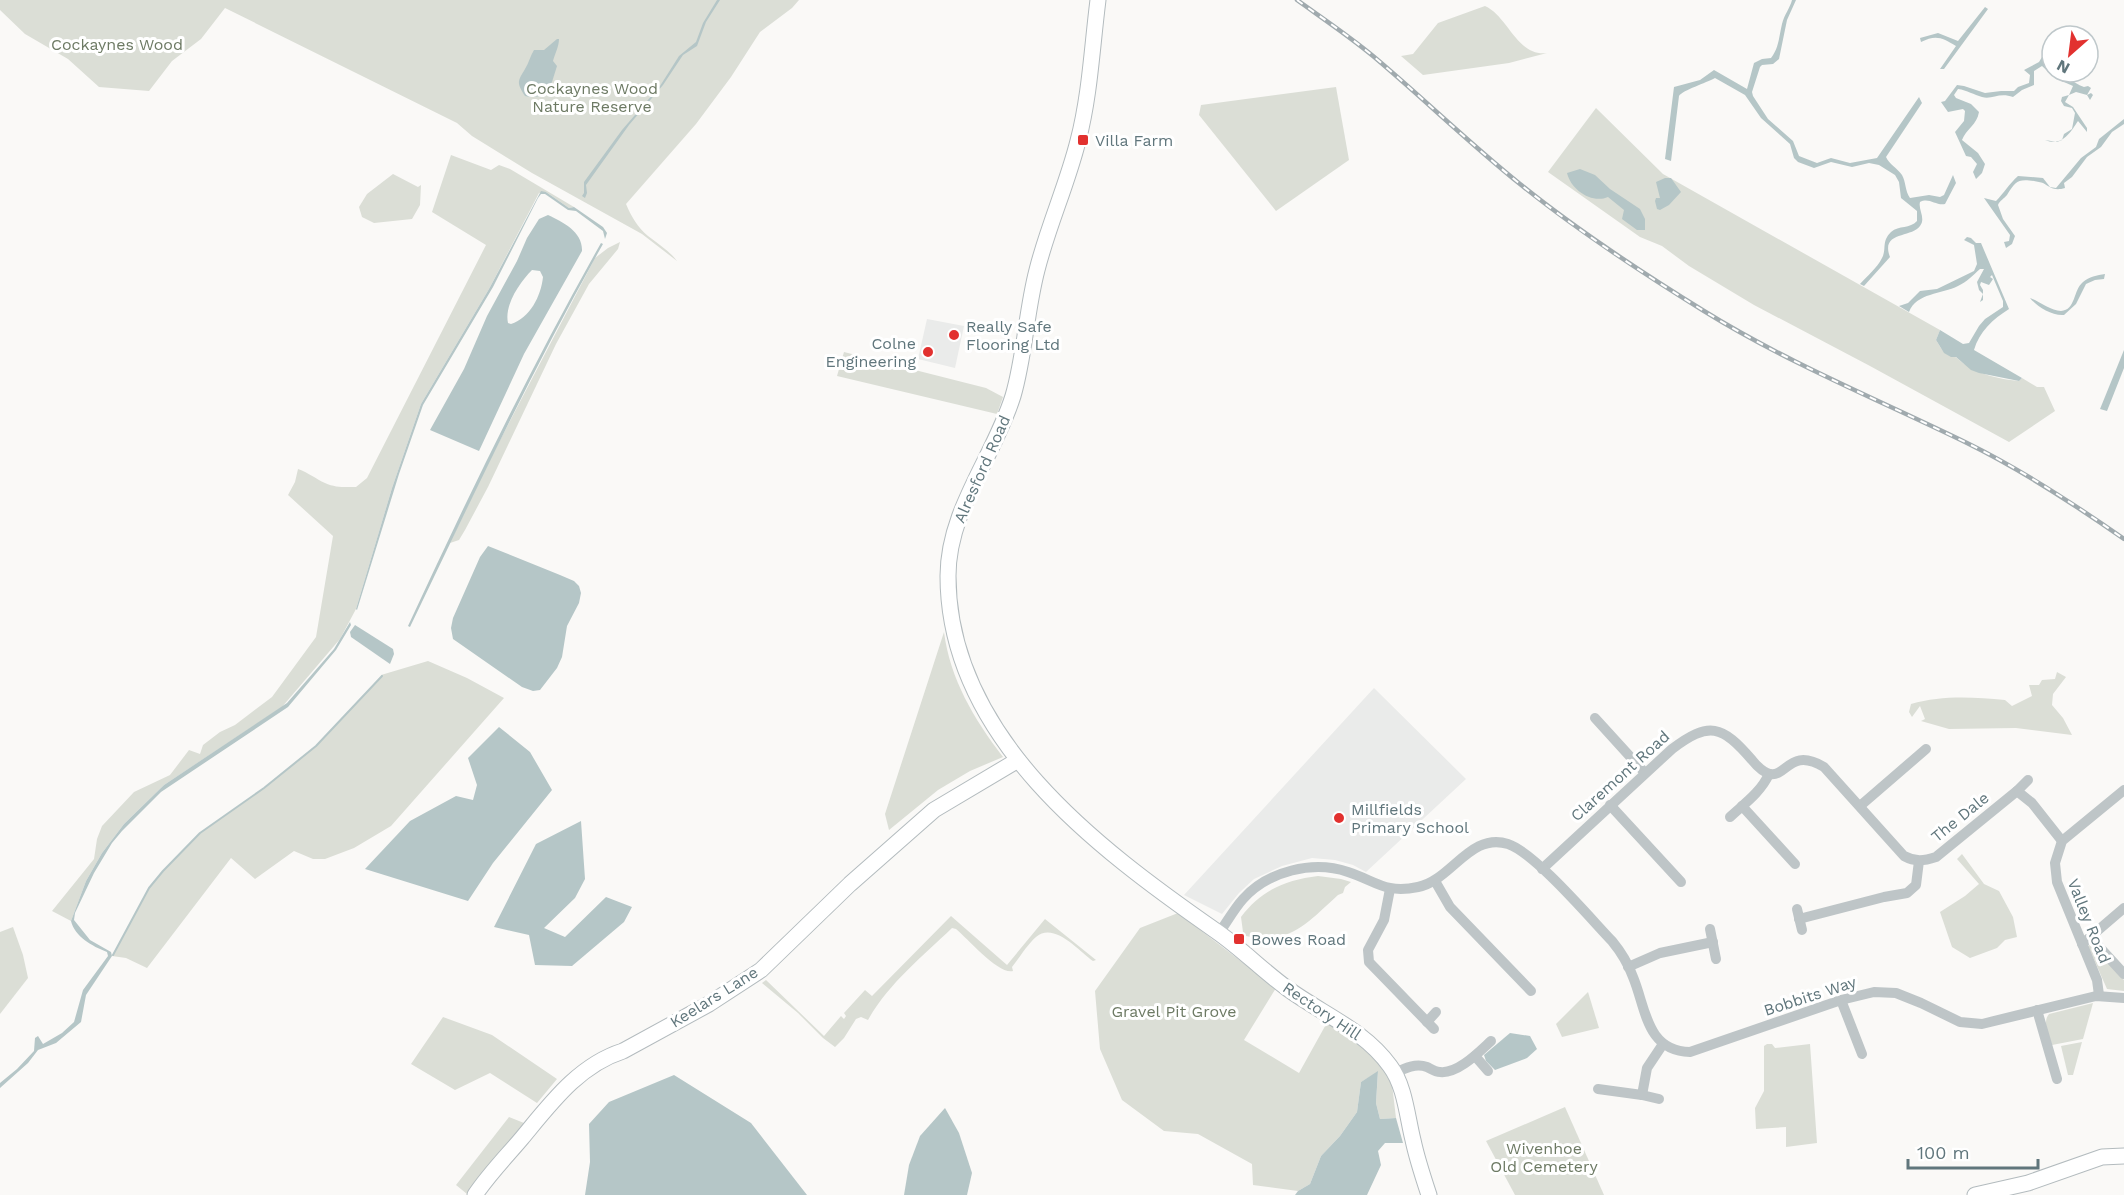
<svg xmlns="http://www.w3.org/2000/svg" width="2124" height="1195" font-family="'Work Sans',sans-serif">
	<rect width="100%" height="100%" fill="#faf9f7"/>
	<g fill="#eaebea">
		<polygon points="927,319 964,326 955,368 918,359"/>
		<polygon points="1374,688 1466,779 1366,872 1353,865 1335,860 1312,858 1282,866 1254,879 1239,893 1222,914 1184,895"/>
	</g>
	<g fill="#dbded6">
		<path d="M0,0H799L792,8L760,32L731,77L696,124L626,204C631,216 638,228 648,236C658,244 670,251 677,261L642,234L532,173L472,136L457,123L225,8L201,39L172,61L149,91L99,87L68,59L25,34L0,10Z"/>
		<path d="M1485,6C1508,16 1517,57 1547,53L1509,63L1423,75L1401,56L1413,54L1438,23Z"/>
		<polygon points="1336,87 1349,160 1276,211 1199,115 1201,105"/>
		<path d="M1596,108L1663,174L1940,330L1936,340C1938,343 1941,349 1944,352C1947,355 1953,355 1957,358C1973,373 1997,379 2019,381L2022,378L2037,387H2044L2055,411L2009,442L1870,366L1754,305L1689,266L1662,246L1640,237L1548,172Z"/>
		<path d="M451,155L491,170L499,165L510,169L574,207L569,208L546,192L539,193L489,289L421,404L392,488L356,609L340,639L282,707L164,785L124,824L102,853L86,881L71,921L52,911L94,859L97,839L102,826L134,792L170,775L189,750L200,754L203,745L220,732L235,725L272,697L316,637L333,536L288,495L295,482L298,469C309,473 316,479 325,483C336,488 345,487 356,487L367,478L486,245L432,212Z"/>
		<polygon points="393,174 418,187 421,185 420,205 412,219 374,223 362,217 359,207 367,194"/>
		<polygon points="620,242 618,249 589,284 556,344 488,487 465,530 459,540 450,543 487,465 595,258 608,248"/>
		<polygon points="844,352 986,388 1003,397 997,414 837,376"/>
		<path d="M944,632C950,679 974,719 1003,757L970,771L938,790L889,830L885,814Z"/>
		<polygon points="428,661 467,678 504,698 391,826 354,848 325,859 313,859 294,851 255,879 231,858 147,968 126,958 112,956 149,888 163,871 200,833 264,788 316,746 381,677 381,675"/>
		<path d="M2057,672L2066,677L2053,694L2052,705L2063,718L2072,735L2016,728L1949,729L1921,721L1925,719L1920,706L1912,717L1909,712L1911,704C1942,695 1973,697 2005,700L2012,706L2032,696L2029,685H2039L2042,680L2055,679Z"/>
		<polygon points="1962,854 1984,884 1999,891 2013,917 2017,937 2005,940 1997,948 1970,958 1952,947 1940,912 1965,896 1979,884 1957,859"/>
		<path d="M1318,876L1341,879L1351,882L1345,887L1343,893L1338,895C1307,923 1291,945 1246,936L1243,932L1241,917C1261,890 1286,880 1318,876Z"/>
		<polygon points="1178,913 1276,988 1244,1040 1299,1073 1329,1019 1355,1035 1391,1076 1396,1118 1380,1119 1376,1103 1378,1072 1361,1082 1357,1112 1340,1136 1321,1156 1310,1184 1298,1191 1253,1185 1252,1164 1198,1134 1164,1131 1122,1100 1100,1049 1095,991 1140,928"/>
		<path d="M951,916L1007,965L1045,919L1096,960L1093,961C1079,951 1054,921 1036,937C1027,945 1020,957 1012,967L1013,971C999,975 968,939 956,929L952,928C923,956 888,984 868,1020L861,1017L856,1019L844,1038L835,1047L823,1038L798,1013L762,983L766,980L824,1036L841,1016L844,1019L846,1016L844,1013L865,990L872,996Z"/>
		<polygon points="13,927 23,955 28,978 0,1014 0,932"/>
		<polygon points="2091,944 2124,980 2124,991 2107,989 2088,946"/>
		<polygon points="1588,992 1599,1028 1562,1037 1556,1024"/>
		<path d="M2093,1003L2083,1039L2052,1045C2049,1035 2042,1022 2049,1014Z"/>
		<polygon points="443,1017 492,1035 557,1079 537,1103 490,1073 455,1090 411,1064"/>
		<polygon points="2082,1042 2073,1075 2068,1075 2061,1046"/>
		<polygon points="1767,1044 1772,1044 1775,1048 1810,1044 1817,1143 1786,1147 1786,1127 1756,1129 1755,1108 1764,1091 1764,1046"/>
		<polygon points="1565,1107 1604,1195 1515,1195 1486,1141"/>
		<polygon points="509,1117 524,1123 479,1177 467,1194 456,1185"/>
	</g>
	<g fill="#b5c6c7" fill-rule="evenodd">
		<polygon points="717,0 720,0 706,22 697,46 683,55 663,85 629,125 586,185 587,193 585,198 582,196 584,193 584,182 622,130 660,86 679,56 696,42 703,23"/>
		<path d="M1792,0H1796L1787,20L1779,59L1773,64L1762,65L1760,67L1752,92L1753,96L1768,119L1793,141L1799,156L1817,163L1831,158L1850,163L1877,158L1919,97L1922,103L1886,157C1889,164 1897,168 1902,175C1906,182 1905,191 1910,198L1929,195L1940,197L1944,195L1953,175L1956,183L1945,204C1936,206 1929,197 1920,202C1918,210 1926,218 1920,226C1912,238 1880,231 1890,257L1864,286L1860,284C1867,276 1877,268 1882,258C1887,249 1881,242 1891,232C1899,225 1910,229 1917,221V211L1901,198L1899,182L1895,175L1879,165L1869,163L1852,167L1831,162L1814,168L1798,162L1794,158L1790,144L1761,118L1745,95L1715,78C1706,83 1683,90 1679,96L1671,161L1665,159L1674,87L1700,80L1714,70L1747,89L1754,63L1762,59L1771,58C1779,48 1779,36 1782,24C1784,15 1790,8 1792,0Z"/>
		<path d="M1985,7L1988,9L1944,69H1940L1956,46C1943,38 1936,34 1921,42L1920,38L1938,33L1958,41Z"/>
		<path d="M557,39H559C559,46 555,54 553,61L557,66L552,82L542,96L530,97L525,96C516,82 518,81 525,69C529,63 530,56 534,50H544Z"/>
		<path d="M2042,57L2050,63L2052,72C2065,73 2072,83 2084,87L2088,86L2091,88L2087,95L2091,93L2093,95L2090,100L2087,95L2076,92L2069,95L2065,102L2073,107L2087,128V132L2078,121C2070,133 2062,147 2045,140L2057,142L2062,140L2064,134L2072,129L2075,113L2072,108L2064,106L2061,101L2062,97L2069,95L2073,86L2055,78L2042,66L2034,71V85L2022,90L2013,97C1999,92 1992,100 1982,97C1974,95 1967,90 1958,89L1954,95L1956,98L1971,104L1979,112C1977,125 1966,129 1962,140L1978,153L1985,164L1982,173L1976,179L1973,172L1977,164L1971,157L1966,156L1955,132L1964,121L1965,111L1963,109L1948,112L1941,102L1945,101L1957,85L1964,86L1985,93L2001,91H2014L2018,87L2029,83L2030,75L2024,70L2039,62Z"/>
		<path d="M2124,119V124L2112,132L2101,147L2087,157L2072,177L2064,183L2065,188C2055,191 2051,188 2043,183C2041,182 2037,182 2034,181C2017,179 2016,181 2007,195C2004,199 2000,200 1998,205L2003,219L2015,236L2012,244L2006,248L2004,242L2009,241L2010,235L1984,198L1996,201C2004,193 2009,184 2018,176L2043,178L2050,187L2056,188L2081,158L2096,147L2099,139Z"/>
		<path d="M1580,169L1595,175L1610,189L1640,209L1645,219V230H1637L1622,219L1624,210L1608,197C1592,204 1571,190 1567,173Z"/>
		<polygon points="1665,178 1671,178 1681,192 1669,205 1660,210 1657,209 1655,201 1656,198 1660,198 1656,182"/>
		<polygon points="541,191 546,192 569,208 574,207 603,227 607,233 605,239 603,231 576,211 568,210 545,194 541,194 538,198 493,287 423,405 399,474 357,610 356,609 392,488 421,404 489,289"/>
		<path d="M548,215C563,222 583,232 582,251L524,354L479,451L430,430L464,369L487,316L517,261L527,238L539,219ZM532,270L540,271L543,277C541,296 530,318 511,324L508,323C504,305 520,282 532,270Z"/>
		<path d="M1967,237L1971,238L1976,243H1981L2009,309C1993,319 1979,332 1974,350L2022,378L2019,381L1979,373L1971,370L1956,357H1951L1944,353L1936,340L1940,330L1963,344L1969,343L1979,326L1985,319L2003,307V301L1992,275L1990,277L1993,279L1989,285L1981,282L1980,285L1983,290V300L1980,302L1983,294L1979,290L1977,282L1984,269H1980C1973,275 1967,282 1958,286C1942,294 1916,293 1909,312L1899,306L1908,303L1920,291L1937,289L1974,271L1977,264L1974,245L1964,240Z"/>
		<path d="M601,243L603,244C533,368 472,498 410,627L408,626C468,496 531,367 601,243Z"/>
		<path d="M2105,274L2104,279L2095,280L2086,284L2076,304L2064,315C2052,316 2037,307 2030,298C2039,301 2051,311 2061,311C2076,310 2073,290 2083,282C2089,277 2097,275 2105,274Z"/>
		<polygon points="2124,350 2124,368 2107,411 2100,409"/>
		<polygon points="488,546 560,575 574,581 579,586 581,593 579,603 567,626 562,657 557,668 540,690 533,691 522,687 453,639 451,628 453,618 480,557"/>
		<path d="M350,622L351,625L336,650L288,707L161,792L122,831L112,843L94,873L75,913L74,920L90,940L111,952L112,956L86,995L81,1022L56,1043L38,1050L28,1063L0,1088V1083L17,1069L34,1051L35,1038L38,1036L43,1044L62,1033L74,1022L83,990L108,956L107,952C92,946 75,937 71,921L86,881L102,853L124,824L164,785L287,703L334,649Z"/>
		<polygon points="355,625 393,649 394,654 390,664 351,637 350,632"/>
		<polygon points="499,727 530,752 552,790 493,863 468,901 365,869 410,821 456,796 473,800 477,785 468,758"/>
		<polygon points="581,821 585,879 575,898 544,928 565,937 606,897 632,907 624,922 572,966 535,965 529,935 494,927 536,844"/>
		<polygon points="1510,1033 1530,1036 1537,1049 1527,1058 1495,1070 1486,1061 1484,1055"/>
		<polygon points="1378,1071 1376,1103 1380,1119 1396,1118 1403,1143 1385,1143 1378,1151 1381,1165 1367,1195 1295,1195 1298,1191 1310,1184 1321,1156 1340,1136 1357,1112 1361,1082"/>
		<polygon points="674,1075 751,1123 807,1195 585,1195 590,1162 589,1124 609,1102"/>
		<polygon points="945,1108 959,1133 972,1173 967,1195 904,1195 909,1165 920,1136"/>
	</g>
	<g fill="none" stroke-linecap="round" stroke-linejoin="round">
		<polyline stroke="#b5c6c7" stroke-width="2" points="113,955 149,888 163,871 200,833 264,788 316,746 382,676"/>
		<defs>
			<g id="secondary">
				<path d="M1098,0C1092,47 1090,95 1078,141C1067,185 1048,226 1037,270C1026,312 1025,355 1013,396C994,457 948,510 948,576C948,737 1097,848 1216,931C1242,949 1263,971 1288,989C1324,1015 1364,1030 1390,1066C1405,1086 1407,1116 1413,1140C1417,1159 1423,1177 1429,1195"/>
				<path d="M475,1195C489,1174 506,1157 522,1138C551,1103 579,1065 623,1051L709,1004L761,970L850,884L934,810L1018,760"/>
				<polyline points="1975,1195 2028,1183 2102,1157 2124,1156"/>
			</g>
		</defs>
		<use href="#secondary" stroke="#b3bbbe" stroke-width="17"/>
		<g stroke="#bec5c7" stroke-width="10">
			<polyline points="1595,718 1645,773"/>
			<polyline points="2017,791 2028,780"/>
			<polyline points="1610,805 1681,882"/>
			<polyline points="1742,806 1795,864"/>
			<polyline points="1860,806 1926,749"/>
			<path d="M1730,817C1744,804 1761,792 1769,774"/>
			<path d="M1542,869L1672,749C1709,721 1722,725 1752,760C1756,765 1762,772 1770,774C1787,777 1790,747 1824,767L1904,856C1915,862 1924,861 1936,857L2017,791L2032,803L2062,841"/>
			<polyline points="1435,881 1450,907 1531,991"/>
			<polyline points="1390,889 1384,920 1368,950 1369,962 1434,1029"/>
			<polyline points="1797,909 1802,930"/>
			<polyline points="1799,919 1884,897 1907,893 1916,885 1919,861"/>
			<polyline points="1710,929 1716,959"/>
			<path d="M1219,933C1227,922 1234,909 1243,899C1268,871 1313,860 1348,872C1376,881 1385,894 1418,887C1452,880 1470,832 1508,844C1535,853 1590,918 1612,941C1621,952 1628,963 1633,977C1646,1008 1646,1051 1690,1052L1841,1000L1874,992L1896,993L1921,1003L1960,1022L1982,1024L2096,996L2124,998"/>
			<polyline points="2091,938 2124,974"/>
			<polyline points="2082,944 2124,908"/>
			<polyline points="1628,967 1660,953 1713,942"/>
			<polyline points="2099,995 2097,980 2057,882 2055,863 2062,841 2124,790"/>
			<polyline points="1841,1000 1862,1054"/>
			<polyline points="2037,1010 2057,1079"/>
			<polyline points="1427,1022 1436,1012"/>
			<polyline points="1475,1056 1488,1071"/>
			<path d="M1395,1073C1405,1068 1416,1063 1427,1067C1431,1069 1435,1072 1440,1072C1458,1074 1479,1052 1491,1041"/>
			<polyline points="1598,1089 1642,1095 1659,1099"/>
			<polyline points="1642,1095 1647,1068 1663,1044"/>
		</g>
		<use href="#secondary" stroke="#fff" stroke-width="15"/>
		<defs>
			<path id="rail" d="M1297,0C1322,18 1349,36 1373,56C1423,98 1469,143 1520,184C1578,231 1641,272 1704,311C1788,363 1879,400 1967,443C2022,470 2074,504 2124,539"/>
		</defs>
		<use href="#rail" stroke="#a0aaae" stroke-width="4.5"/>
		<use href="#rail" stroke="#fff" stroke-width="2" stroke-dasharray="7" stroke-linecap="butt"/>
	</g>
	<g fill="#e2312f" stroke="#fff" stroke-width="2">
		<rect x="1077" y="134" width="12" height="12" rx="3"/>
		<circle cx="954" cy="335" r="6"/>
		<circle cx="928" cy="352" r="6"/>
		<circle cx="1339" cy="818" r="6"/>
		<rect x="1233" y="933" width="12" height="12" rx="3"/>
	</g>
	<g text-anchor="middle" dominant-baseline="central" stroke-width="6" stroke-linejoin="round" paint-order="stroke">
		<g font-size="16" fill="#6d7a64" stroke="#fff">
			<text x="117" y="44">Cockaynes Wood</text>
			<text x="592" y="88">Cockaynes Wood<tspan x="592" dy="18">Nature Reserve</tspan></text>
			<text x="1174" y="1011">Gravel Pit Grove</text>
			<text x="1544" y="1148">Wivenhoe<tspan x="1544" dy="18">Old Cemetery</tspan></text>
		</g>
		<g font-size="16" fill="#60767c" stroke="#fff" text-anchor="start">
			<text x="1095" y="140">Villa Farm</text>
			<text x="966" y="326">Really Safe<tspan x="966" dy="18">Flooring Ltd</tspan></text>
			<text x="916" y="343" text-anchor="end">Colne<tspan x="916" dy="18">Engineering</tspan></text>
			<text x="1351" y="809">Millfields<tspan x="1351" dy="18">Primary School</tspan></text>
			<text x="1251" y="939">Bowes Road</text>
		</g>
		<g font-size="16" fill="#60767c" stroke="#fff">
			<text transform="translate(982 469) rotate(-66)">Alresford Road</text>
			<text transform="translate(1620 776) rotate(-42)">Claremont Road</text>
			<text transform="translate(1960 817) rotate(-39)">The Dale</text>
			<text transform="translate(2089 921) rotate(68)">Valley Road</text>
			<text transform="translate(1810 996) rotate(-18)">Bobbits Way</text>
			<text transform="translate(714 997) rotate(-32)">Keelars Lane</text>
			<text transform="translate(1322 1011) rotate(34)">Rectory Hill</text>
		</g>
	</g>
	<g transform="translate(2070 54) rotate(208)"><circle r="28" fill="#ffffff" stroke="#bfc8cb" stroke-width="1.5"/>
	<path d="M0-4.5L10 22L0 15L-10 22Z" fill="#e2312f"/>
	<text y="-9" font-size="16" font-weight="bold" text-anchor="middle" fill="#60767c">N</text>
	</g>
	<path d="M1908 1159v9h130v-9" fill="none" stroke="#60767c" stroke-width="3"/>
	<text x="1917" y="1159" font-size="18" fill="#60767c" stroke="#ffffff" stroke-width="4.5" paint-order="stroke">100 m</text>
</svg>
